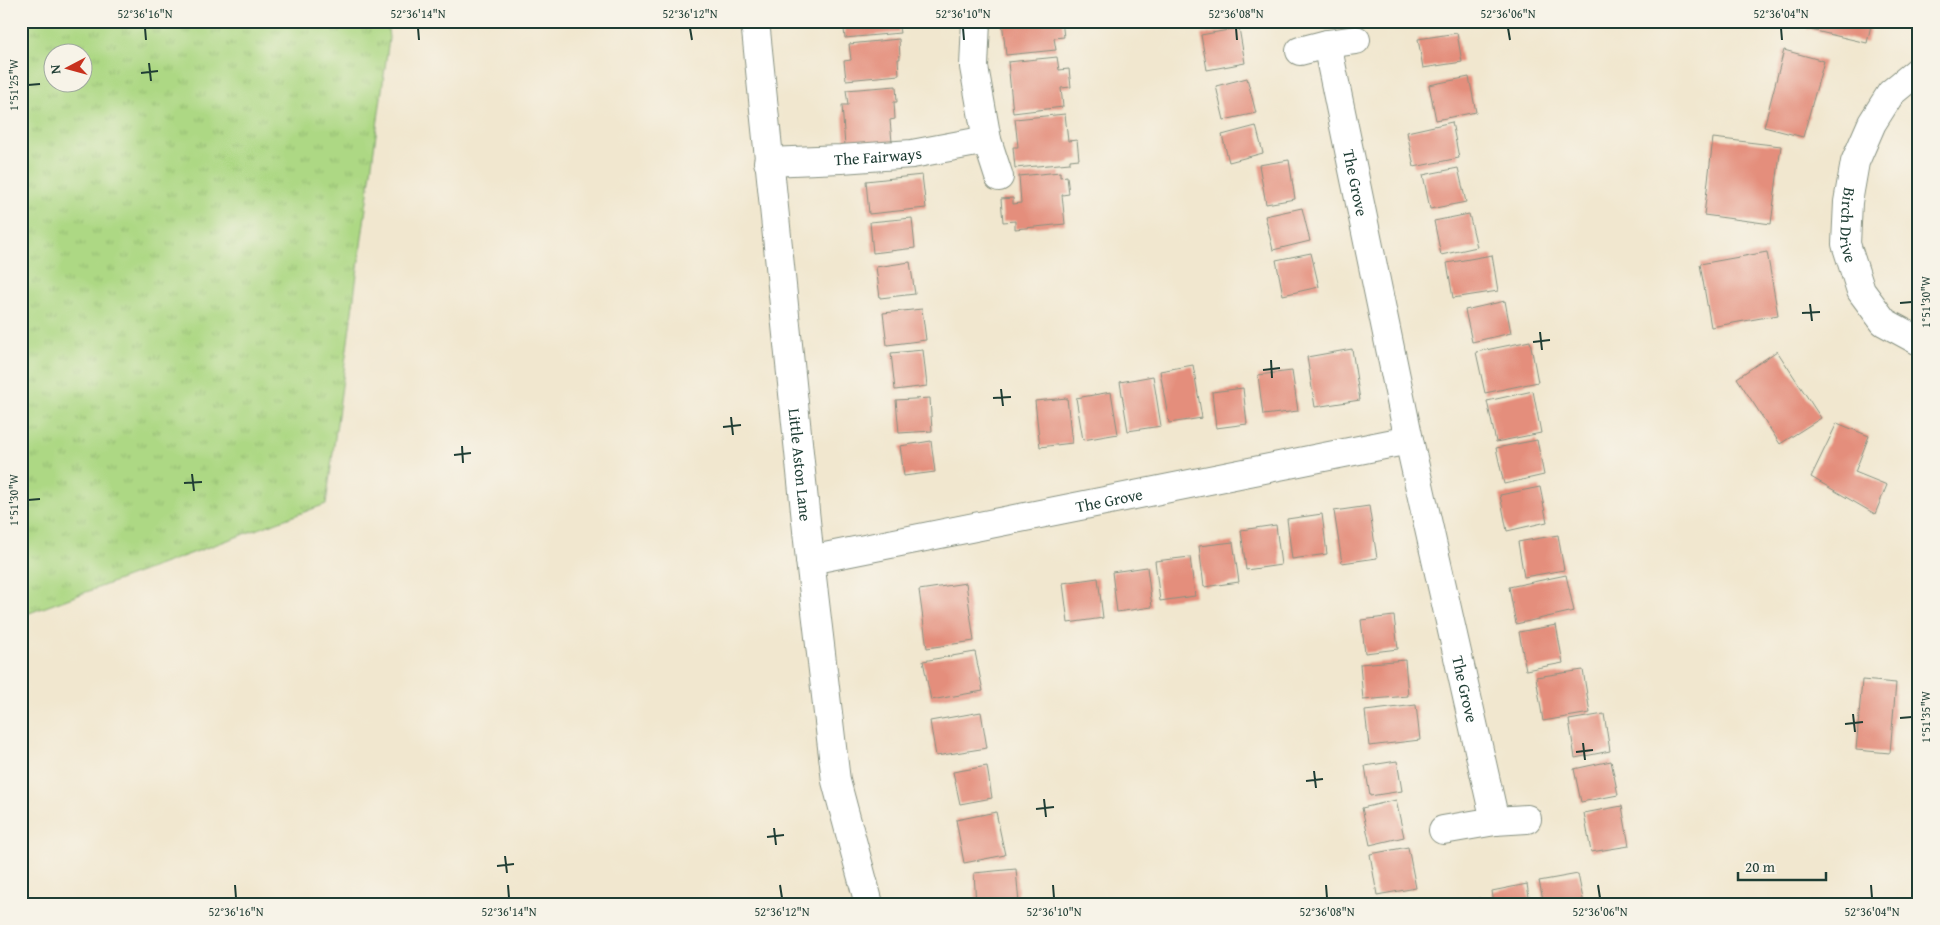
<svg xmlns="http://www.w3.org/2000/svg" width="1940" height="925" font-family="'Gentium Book Plus',serif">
	<defs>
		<pattern id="grass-tufts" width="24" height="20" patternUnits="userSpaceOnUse" patternTransform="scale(1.25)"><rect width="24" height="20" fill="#add884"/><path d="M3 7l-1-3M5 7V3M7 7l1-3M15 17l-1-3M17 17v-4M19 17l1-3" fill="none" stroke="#94ba73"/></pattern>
	</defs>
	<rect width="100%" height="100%" fill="#f7f3e8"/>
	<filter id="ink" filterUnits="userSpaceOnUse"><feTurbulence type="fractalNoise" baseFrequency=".02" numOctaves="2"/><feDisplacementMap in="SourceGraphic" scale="10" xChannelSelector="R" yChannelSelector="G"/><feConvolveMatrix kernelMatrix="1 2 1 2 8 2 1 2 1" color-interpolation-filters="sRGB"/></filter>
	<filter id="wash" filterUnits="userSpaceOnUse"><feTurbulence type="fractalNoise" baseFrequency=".0096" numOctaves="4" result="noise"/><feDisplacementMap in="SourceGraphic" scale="20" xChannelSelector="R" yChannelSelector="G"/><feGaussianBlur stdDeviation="1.12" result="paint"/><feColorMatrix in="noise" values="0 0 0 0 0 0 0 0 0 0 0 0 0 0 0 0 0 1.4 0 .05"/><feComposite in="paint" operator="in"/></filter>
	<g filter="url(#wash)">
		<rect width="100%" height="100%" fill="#f1e7cf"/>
		<path fill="url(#grass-tufts)" stroke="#668a5c" fill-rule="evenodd" d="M21,21H387L389,38L326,504L21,616ZM52,52H82V82H52Z"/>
		<g id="blocks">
			<g fill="#e48e7b">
				<polygon points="843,21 898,21 900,33 845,38"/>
				<polygon points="1002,21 1062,21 1064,37 1054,38 1056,50 1006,55"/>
				<polygon points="1808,21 1872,21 1867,43 1807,29"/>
				<polygon points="1239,28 1245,63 1207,70 1201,35"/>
				<polygon points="1457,33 1462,62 1423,68 1418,39"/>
				<polygon points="899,39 900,59 898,59 899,75 846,80 844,61 851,60 849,44"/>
				<polygon points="1784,50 1824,61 1803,137 1764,127"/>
				<polygon points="1057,57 1059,70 1069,69 1071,87 1061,88 1063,107 1013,113 1008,62"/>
				<polygon points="1469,77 1476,112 1436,120 1429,85"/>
				<polygon points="1247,78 1256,113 1224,120 1216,86"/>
				<polygon points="896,86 897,102 894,102 895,119 890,120 892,142 845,146 842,105 848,105 846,90"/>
				<polygon points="1065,114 1068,141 1077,140 1079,159 1070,160 1070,163 1015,168 1013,147 1018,147 1015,119"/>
				<polygon points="1452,122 1459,158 1414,167 1407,132"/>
				<polygon points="1256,126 1263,153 1229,162 1222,135"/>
				<polygon points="1713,138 1781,146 1771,224 1704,215"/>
				<polygon points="1289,160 1295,199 1266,204 1259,165"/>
				<polygon points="1458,168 1466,202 1430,209 1423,175"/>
				<polygon points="1060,172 1060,177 1067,176 1069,194 1062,195 1065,224 1015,229 1015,221 1003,222 1001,199 1013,198 1013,204 1021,203 1019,176"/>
				<polygon points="922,175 926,208 869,214 866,181"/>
				<polygon points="1302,208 1310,241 1273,250 1265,216"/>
				<polygon points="1469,214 1477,247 1441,255 1434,221"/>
				<polygon points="912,218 915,248 873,253 870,222"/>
				<polygon points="1767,252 1778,315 1711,327 1700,264"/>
				<polygon points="1311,253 1319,287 1283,295 1276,260"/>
				<polygon points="1492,255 1498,291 1453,298 1447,263"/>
				<polygon points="910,262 915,294 880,298 876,267"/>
				<polygon points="1505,301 1511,333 1472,342 1465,310"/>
				<polygon points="922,309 926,340 887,345 883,313"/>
				<polygon points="1530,341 1538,382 1485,393 1476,352"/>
				<polygon points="1352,349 1360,400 1315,407 1307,357"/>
				<polygon points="923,350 927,386 895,390 891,353"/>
				<polygon points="1777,351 1821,418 1780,444 1737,378"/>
				<polygon points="1193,365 1202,418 1169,423 1160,371"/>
				<polygon points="1292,371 1298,411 1263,415 1258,375"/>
				<polygon points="1153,376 1161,426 1128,431 1120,382"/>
				<polygon points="1243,388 1247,424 1216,428 1212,392"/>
				<polygon points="1533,391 1541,433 1496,442 1487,401"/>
				<polygon points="1111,392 1118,434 1083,440 1076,398"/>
				<polygon points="930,398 932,431 899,433 896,400"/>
				<polygon points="1067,398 1072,443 1040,447 1035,401"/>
				<polygon points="1837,423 1869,436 1855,472 1887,485 1875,514 1811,477"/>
				<polygon points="1537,440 1544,475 1504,484 1496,448"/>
				<polygon points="931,441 935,472 904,476 900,446"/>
				<polygon points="1540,487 1547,522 1507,531 1500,495"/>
				<polygon points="1369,506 1377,558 1342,563 1334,511"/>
				<polygon points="1322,514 1327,554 1292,559 1287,519"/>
				<polygon points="1276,525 1281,565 1246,570 1241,530"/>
				<polygon points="1558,535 1564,570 1524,577 1518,542"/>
				<polygon points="1233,542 1239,582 1204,587 1199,546"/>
				<polygon points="1190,557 1195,596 1160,601 1155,561"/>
				<polygon points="1147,567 1152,607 1117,612 1112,572"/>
				<polygon points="1566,575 1574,611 1516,624 1509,587"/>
				<polygon points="1098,578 1103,618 1068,623 1063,583"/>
				<polygon points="966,583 974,641 927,648 919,590"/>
				<polygon points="1394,616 1398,649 1365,653 1361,620"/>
				<polygon points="1556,625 1563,663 1526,670 1519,632"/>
				<polygon points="975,652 983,691 931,700 923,661"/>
				<polygon points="1405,660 1408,696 1363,700 1360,664"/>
				<polygon points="1583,670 1590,713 1543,721 1536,677"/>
				<polygon points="1862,680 1896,683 1890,753 1856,750"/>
				<polygon points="1416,705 1420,740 1369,746 1365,711"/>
				<polygon points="981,712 987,748 936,756 930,721"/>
				<polygon points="1604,714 1610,751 1575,758 1569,720"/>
				<polygon points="1397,761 1402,791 1370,796 1365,766"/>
				<polygon points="1611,761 1618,795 1581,802 1574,769"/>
				<polygon points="987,766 992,798 960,804 953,772"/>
				<polygon points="1396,800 1404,837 1370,845 1362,808"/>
				<polygon points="1622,806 1629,846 1591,852 1584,813"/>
				<polygon points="996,812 1005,855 964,863 956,820"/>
				<polygon points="1408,847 1416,888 1377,895 1370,854"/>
				<polygon points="1016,869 1019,904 976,904 974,873"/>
				<polygon points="1578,874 1584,904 1544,904 1539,881"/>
				<polygon points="1527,884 1530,904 1494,904 1492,891"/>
				<polygon points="1480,898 1481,904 1453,904 1453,903"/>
			</g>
		</g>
	</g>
	<g filter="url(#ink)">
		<use href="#blocks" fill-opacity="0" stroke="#889282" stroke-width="1"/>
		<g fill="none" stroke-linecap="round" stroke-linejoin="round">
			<defs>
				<g id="minor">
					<polyline points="976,21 974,67 987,140 999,177"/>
					<path id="s1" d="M1356,40L1327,44L1409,440L1495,821L1443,830"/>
					<polyline points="1300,51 1327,44"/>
					<path id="s2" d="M1919,70L1891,93L1872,123L1855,162L1848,202L1846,244L1861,291L1884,322L1919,341"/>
					<path id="s3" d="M768,162L841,159L912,154L987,140"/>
					<path id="s4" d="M810,560L1409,440"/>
					<polyline points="1495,821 1527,819"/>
				</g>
				<g id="major">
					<path id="s5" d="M755,21L810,560L836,781L869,904"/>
				</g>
			</defs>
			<use href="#minor" stroke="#889282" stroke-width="30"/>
			<use href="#major" stroke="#889282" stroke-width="30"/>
			<use href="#minor" stroke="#fff" stroke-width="28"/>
			<use href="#major" stroke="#fff" stroke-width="28"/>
		</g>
	</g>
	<path fill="none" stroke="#1f3d34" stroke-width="2" d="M145,28L146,40M418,28L419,40M690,28L692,40M963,28L964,40M1236,28L1237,40M1508,28L1510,40M1781,28L1782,40M149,63L151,81M141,73L158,71M28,85L40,84M1900,303L1912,302M1810,304L1812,321M1802,313L1820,312M1540,332L1542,350M1533,342L1550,340M1271,360L1272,378M1263,370L1280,368M1001,389L1003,406M993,398L1011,397M731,417L733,435M723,427L741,425M462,446L463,463M454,455L471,453M192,474L194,491M184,483L202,482M28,500L40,499M1853,714L1855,732M1900,718L1912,717M1845,724L1863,722M1583,743L1585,760M1576,752L1593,750M1314,771L1316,788M1306,781L1323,779M1044,799L1046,817M1036,809L1054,807M774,828L776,845M767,837L784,835M505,856L507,873M497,866L514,864M235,885L236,898M508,885L509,898M780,885L782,898M1053,885L1054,898M1326,885L1327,898M1598,885L1600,898M1871,885L1872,898"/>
	<g text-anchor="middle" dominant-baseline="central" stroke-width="4" stroke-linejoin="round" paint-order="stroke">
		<g font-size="16" fill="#1f3d34" stroke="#f7f3e8">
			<text stroke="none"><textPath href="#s3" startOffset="110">The Fairways</textPath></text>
			<text stroke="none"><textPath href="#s1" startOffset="171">The Grove</textPath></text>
			<text stroke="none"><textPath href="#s2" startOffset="178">Birch Drive</textPath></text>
			<text stroke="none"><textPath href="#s5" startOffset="446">Little Aston Lane</textPath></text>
			<text stroke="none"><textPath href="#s4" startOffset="305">The Grove</textPath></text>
			<text stroke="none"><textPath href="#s1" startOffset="689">The Grove</textPath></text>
		</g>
	</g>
	<rect width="1940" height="925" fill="none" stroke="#f7f3e8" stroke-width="55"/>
	<g transform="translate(68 68) rotate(264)"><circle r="24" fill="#f7f3e8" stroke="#a1aaa0"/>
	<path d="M0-4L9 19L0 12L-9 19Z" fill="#c8321e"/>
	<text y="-8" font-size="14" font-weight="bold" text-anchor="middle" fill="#1f3d34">N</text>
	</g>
	<path d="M1738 872v8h88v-8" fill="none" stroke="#1f3d34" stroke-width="2.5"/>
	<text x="1745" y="872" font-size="15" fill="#1f3d34" stroke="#f7f3e8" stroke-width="4" paint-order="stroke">20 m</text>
	<rect x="28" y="28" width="1884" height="870" fill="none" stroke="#1f3d34" stroke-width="2"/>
	<g font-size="12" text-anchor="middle" fill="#1f3d34">
		<text x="145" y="18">52°36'16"N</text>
		<text x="418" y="18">52°36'14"N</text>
		<text x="690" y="18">52°36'12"N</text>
		<text x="963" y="18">52°36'10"N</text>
		<text x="1236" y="18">52°36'08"N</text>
		<text x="1508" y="18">52°36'06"N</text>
		<text x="1781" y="18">52°36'04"N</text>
		<text transform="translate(14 85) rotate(-90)" y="4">1°51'25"W</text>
		<text transform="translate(1926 302) rotate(-90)" y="4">1°51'30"W</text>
		<text transform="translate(14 500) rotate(-90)" y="4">1°51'30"W</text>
		<text transform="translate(1926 717) rotate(-90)" y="4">1°51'35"W</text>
		<text x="236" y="916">52°36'16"N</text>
		<text x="509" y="916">52°36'14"N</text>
		<text x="782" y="916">52°36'12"N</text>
		<text x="1054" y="916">52°36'10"N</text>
		<text x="1327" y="916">52°36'08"N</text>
		<text x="1600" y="916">52°36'06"N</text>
		<text x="1872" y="916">52°36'04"N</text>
	</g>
</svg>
